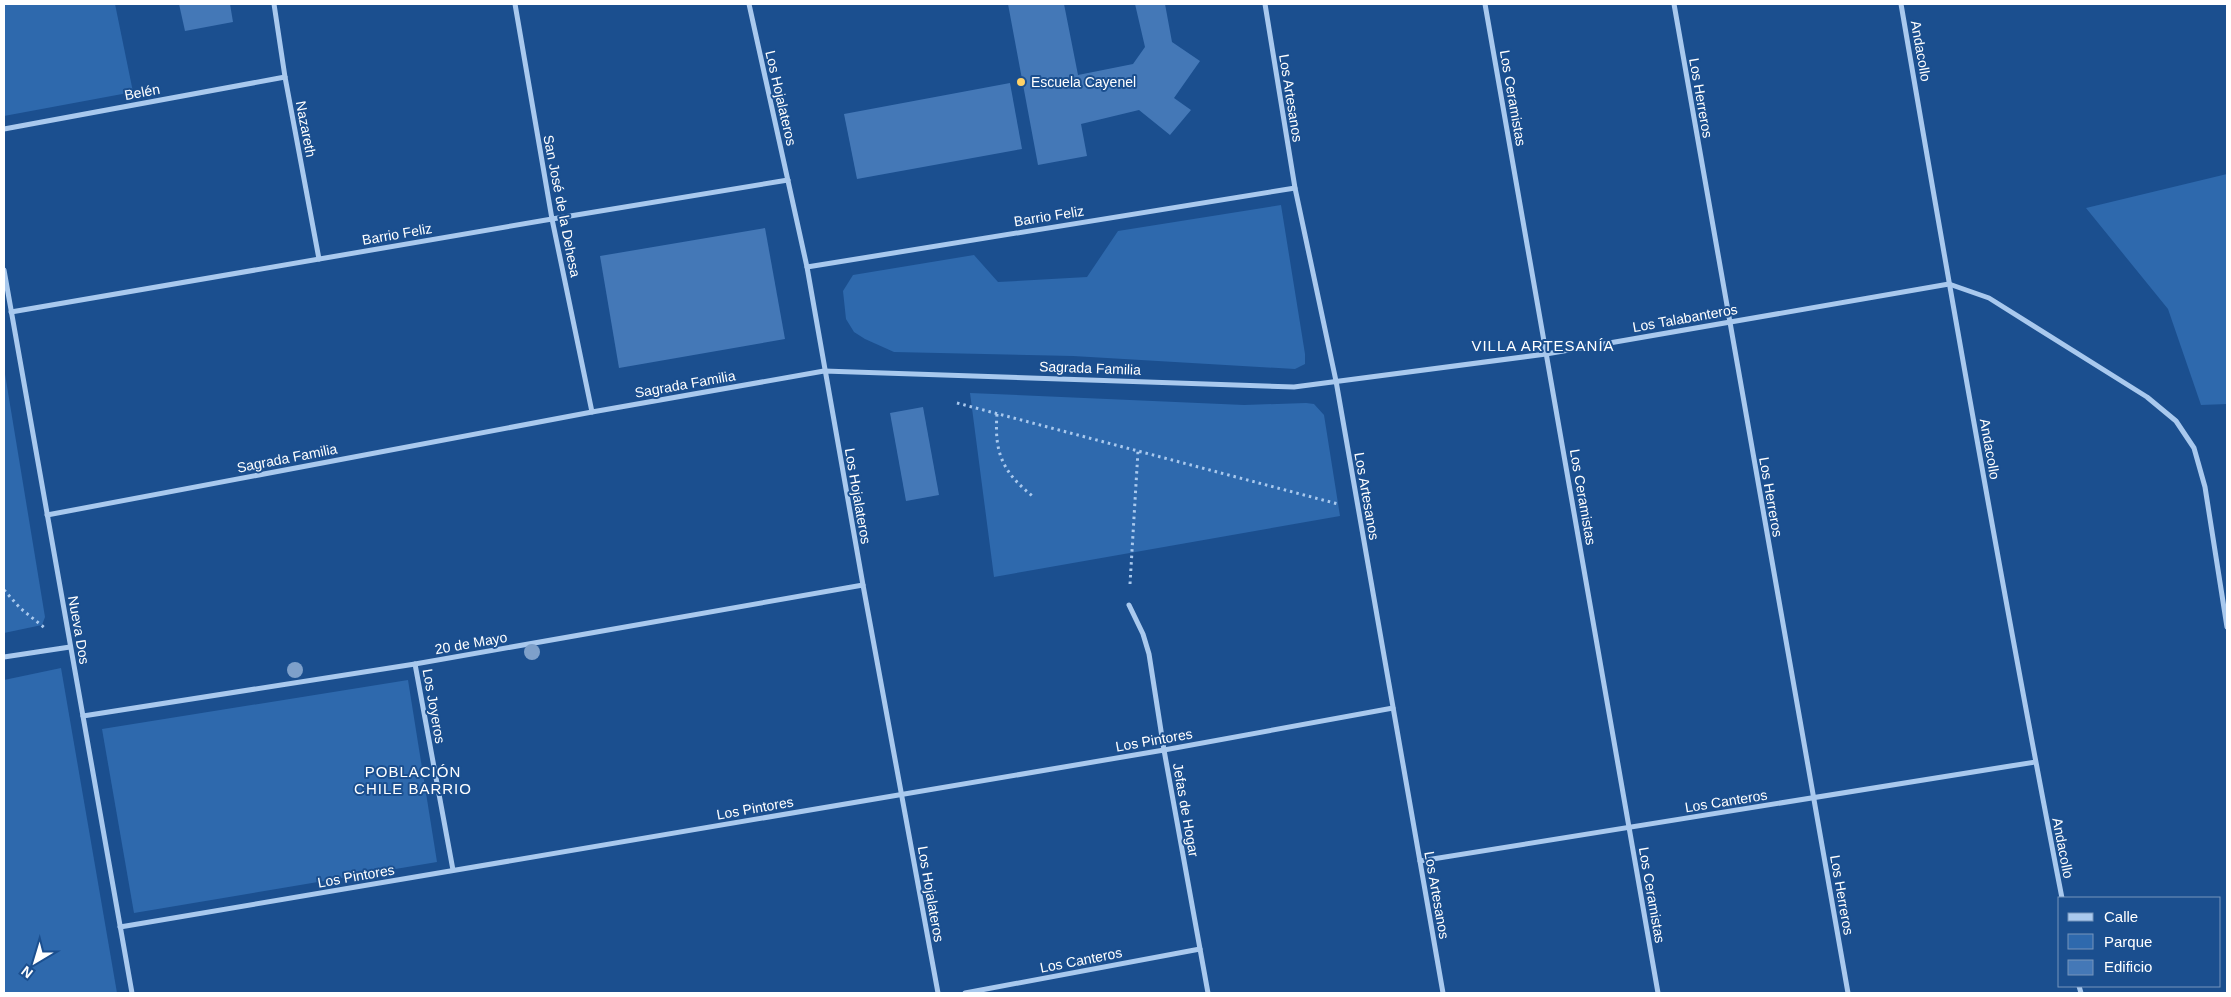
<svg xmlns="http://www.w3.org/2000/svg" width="2231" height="997" font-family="Helvetica,sans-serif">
	<rect width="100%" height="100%" fill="#1b4f8f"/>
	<g fill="#2e69ad">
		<polygon points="4,4 115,4 133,92 4,116"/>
		<polygon points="2227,174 2227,404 2201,405 2168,309 2086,208"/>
		<polygon points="1281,205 1305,354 1305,364 1295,369 1073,356 894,352 865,339 854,332 846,319 843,291 853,275 974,255 998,282 1087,277 1118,231"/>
		<polygon points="4,368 45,617 42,625 4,633"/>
		<polygon points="970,393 1244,405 1306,403 1314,404 1324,415 1340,516 994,577"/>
		<polygon points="61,668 117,993 4,993 4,680"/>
		<polygon points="408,680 437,862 134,913 102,729"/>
	</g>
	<g fill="#4478b7">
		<polygon points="179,4 230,4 233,22 185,31"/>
		<polygon points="1008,4 1064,4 1078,75 1133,64 1145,47 1135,4 1165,4 1172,42 1200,61 1174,98 1191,110 1170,135 1139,110 1081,124 1087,156 1038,165"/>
		<polygon points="1010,83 1022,149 857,179 844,114"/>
		<polygon points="765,228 785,339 619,368 600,256"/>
		<polygon points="923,407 939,495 906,501 890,413"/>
	</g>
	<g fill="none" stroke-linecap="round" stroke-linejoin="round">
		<g stroke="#a9c9ee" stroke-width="3" stroke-dasharray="2.5 4" stroke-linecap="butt">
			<polyline points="957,403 1338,504"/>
			<path d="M997,414C994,454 1003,473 1035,498"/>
			<polyline points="1130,584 1138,451"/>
			<polyline points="4,590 20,608 46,629"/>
		</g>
		<g stroke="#a9c9ee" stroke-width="5">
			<polyline points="274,4 285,77 319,259"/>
			<polyline points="515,4 552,219 592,412"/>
			<polyline points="749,4 807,267 863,585 938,993"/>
			<polyline points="1265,4 1295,188 1336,381 1443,993"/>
			<polyline points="1485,4 1658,993"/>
			<polyline points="1674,4 1848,993"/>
			<path d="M1901,4C1952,302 2004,601 2062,898"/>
			<polyline points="4,129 285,77"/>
			<polyline points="807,267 1295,188"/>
			<polyline points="4,270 132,993"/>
			<polyline points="11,312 552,219 788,180"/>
			<polyline points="47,515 592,412 824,371 1294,387 1546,354 1949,284 1989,298 2147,397 2176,421 2194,448 2205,487 2227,627"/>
			<polyline points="1129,605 1143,634 1149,654 1164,750 1208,993"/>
			<polyline points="4,657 70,647"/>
			<polyline points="415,664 453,870"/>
			<polyline points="83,716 415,664 863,585"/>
			<polyline points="1420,861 2035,762"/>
			<polyline points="120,927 1164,750 1393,708"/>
			<polyline points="2079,986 2081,993"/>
			<polyline points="965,993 1200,949"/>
		</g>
	</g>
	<g fill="#7ea0ca">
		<circle cx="532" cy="652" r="8"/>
		<circle cx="295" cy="670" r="8"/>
	</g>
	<circle fill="#ffd166" stroke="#1b4f8f" stroke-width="2" cx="1021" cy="82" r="5"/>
	<g text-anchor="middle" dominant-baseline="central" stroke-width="4" stroke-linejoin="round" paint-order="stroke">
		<g font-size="14" fill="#fff" stroke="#1b4f8f">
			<text transform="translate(1921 51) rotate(80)">Andacollo</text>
			<text transform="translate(142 92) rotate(-11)">Belén</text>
			<text transform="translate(781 98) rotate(77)">Los Hojalateros</text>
			<text transform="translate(1291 98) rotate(81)">Los Artesanos</text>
			<text transform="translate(1513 98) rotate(80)">Los Ceramistas</text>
			<text transform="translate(1701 98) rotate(80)">Los Herreros</text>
			<text transform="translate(306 129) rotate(79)">Nazareth</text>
			<text transform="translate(562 206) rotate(79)">San José de la Dehesa</text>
			<text transform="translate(1049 216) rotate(-9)">Barrio Feliz</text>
			<text transform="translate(397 234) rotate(-10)">Barrio Feliz</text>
			<text transform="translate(1685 318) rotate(-10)">Los Talabanteros</text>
			<text transform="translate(1090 368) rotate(2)">Sagrada Familia</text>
			<text transform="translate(685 384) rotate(-10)">Sagrada Familia</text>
			<text transform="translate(1990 449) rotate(80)">Andacollo</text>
			<text transform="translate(287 458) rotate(-11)">Sagrada Familia</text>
			<text transform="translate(858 496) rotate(80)">Los Hojalateros</text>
			<text transform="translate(1367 496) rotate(80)">Los Artesanos</text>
			<text transform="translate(1583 497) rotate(80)">Los Ceramistas</text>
			<text transform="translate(1771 497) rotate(80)">Los Herreros</text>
			<text transform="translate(79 630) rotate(80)">Nueva Dos</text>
			<text transform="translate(471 643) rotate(-10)">20 de Mayo</text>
			<text transform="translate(434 706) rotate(80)">Los Joyeros</text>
			<text transform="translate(1154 740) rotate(-10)">Los Pintores</text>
			<text transform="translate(1726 801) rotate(-9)">Los Canteros</text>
			<text transform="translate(755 808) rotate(-10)">Los Pintores</text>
			<text transform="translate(1186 810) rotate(80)">Jefas de Hogar</text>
			<text transform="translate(2063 848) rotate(79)">Andacollo</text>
			<text transform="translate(356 876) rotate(-10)">Los Pintores</text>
			<text transform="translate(931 894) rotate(80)">Los Hojalateros</text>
			<text transform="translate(1437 895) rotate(80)">Los Artesanos</text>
			<text transform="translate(1652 895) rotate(80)">Los Ceramistas</text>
			<text transform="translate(1842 895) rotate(80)">Los Herreros</text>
			<text transform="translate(1081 960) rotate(-11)">Los Canteros</text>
		</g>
		<g font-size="14" fill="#fff" stroke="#1b4f8f" text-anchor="start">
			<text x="1031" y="82">Escuela Cayenel</text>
		</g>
		<g font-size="15" letter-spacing="1" fill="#fff" stroke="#1b4f8f">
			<text x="1543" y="345">VILLA ARTESANÍA</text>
			<text x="413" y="771">POBLACIÓN<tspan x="413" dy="17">CHILE BARRIO</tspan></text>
		</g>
	</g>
	<rect width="2231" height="997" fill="none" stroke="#ffffff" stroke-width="10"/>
	<rect x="2058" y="897" width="162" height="90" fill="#1b4f8f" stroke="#7695bc"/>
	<rect x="2068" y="913" width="25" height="8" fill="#a9c9ee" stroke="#7695bc"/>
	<text x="2104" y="922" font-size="15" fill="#ffffff">Calle</text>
	<rect x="2068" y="934" width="25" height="15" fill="#2e69ad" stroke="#7695bc"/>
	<text x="2104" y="947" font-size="15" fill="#ffffff">Parque</text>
	<rect x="2068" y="960" width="25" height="15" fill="#4478b7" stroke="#7695bc"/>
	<text x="2104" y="972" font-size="15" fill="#ffffff">Edificio</text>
	<g transform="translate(35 962) rotate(218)" stroke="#1b4f8f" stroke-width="4" paint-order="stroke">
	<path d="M0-4L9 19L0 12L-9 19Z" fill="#ffffff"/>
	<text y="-8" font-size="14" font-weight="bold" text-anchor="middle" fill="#ffffff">N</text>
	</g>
</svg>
